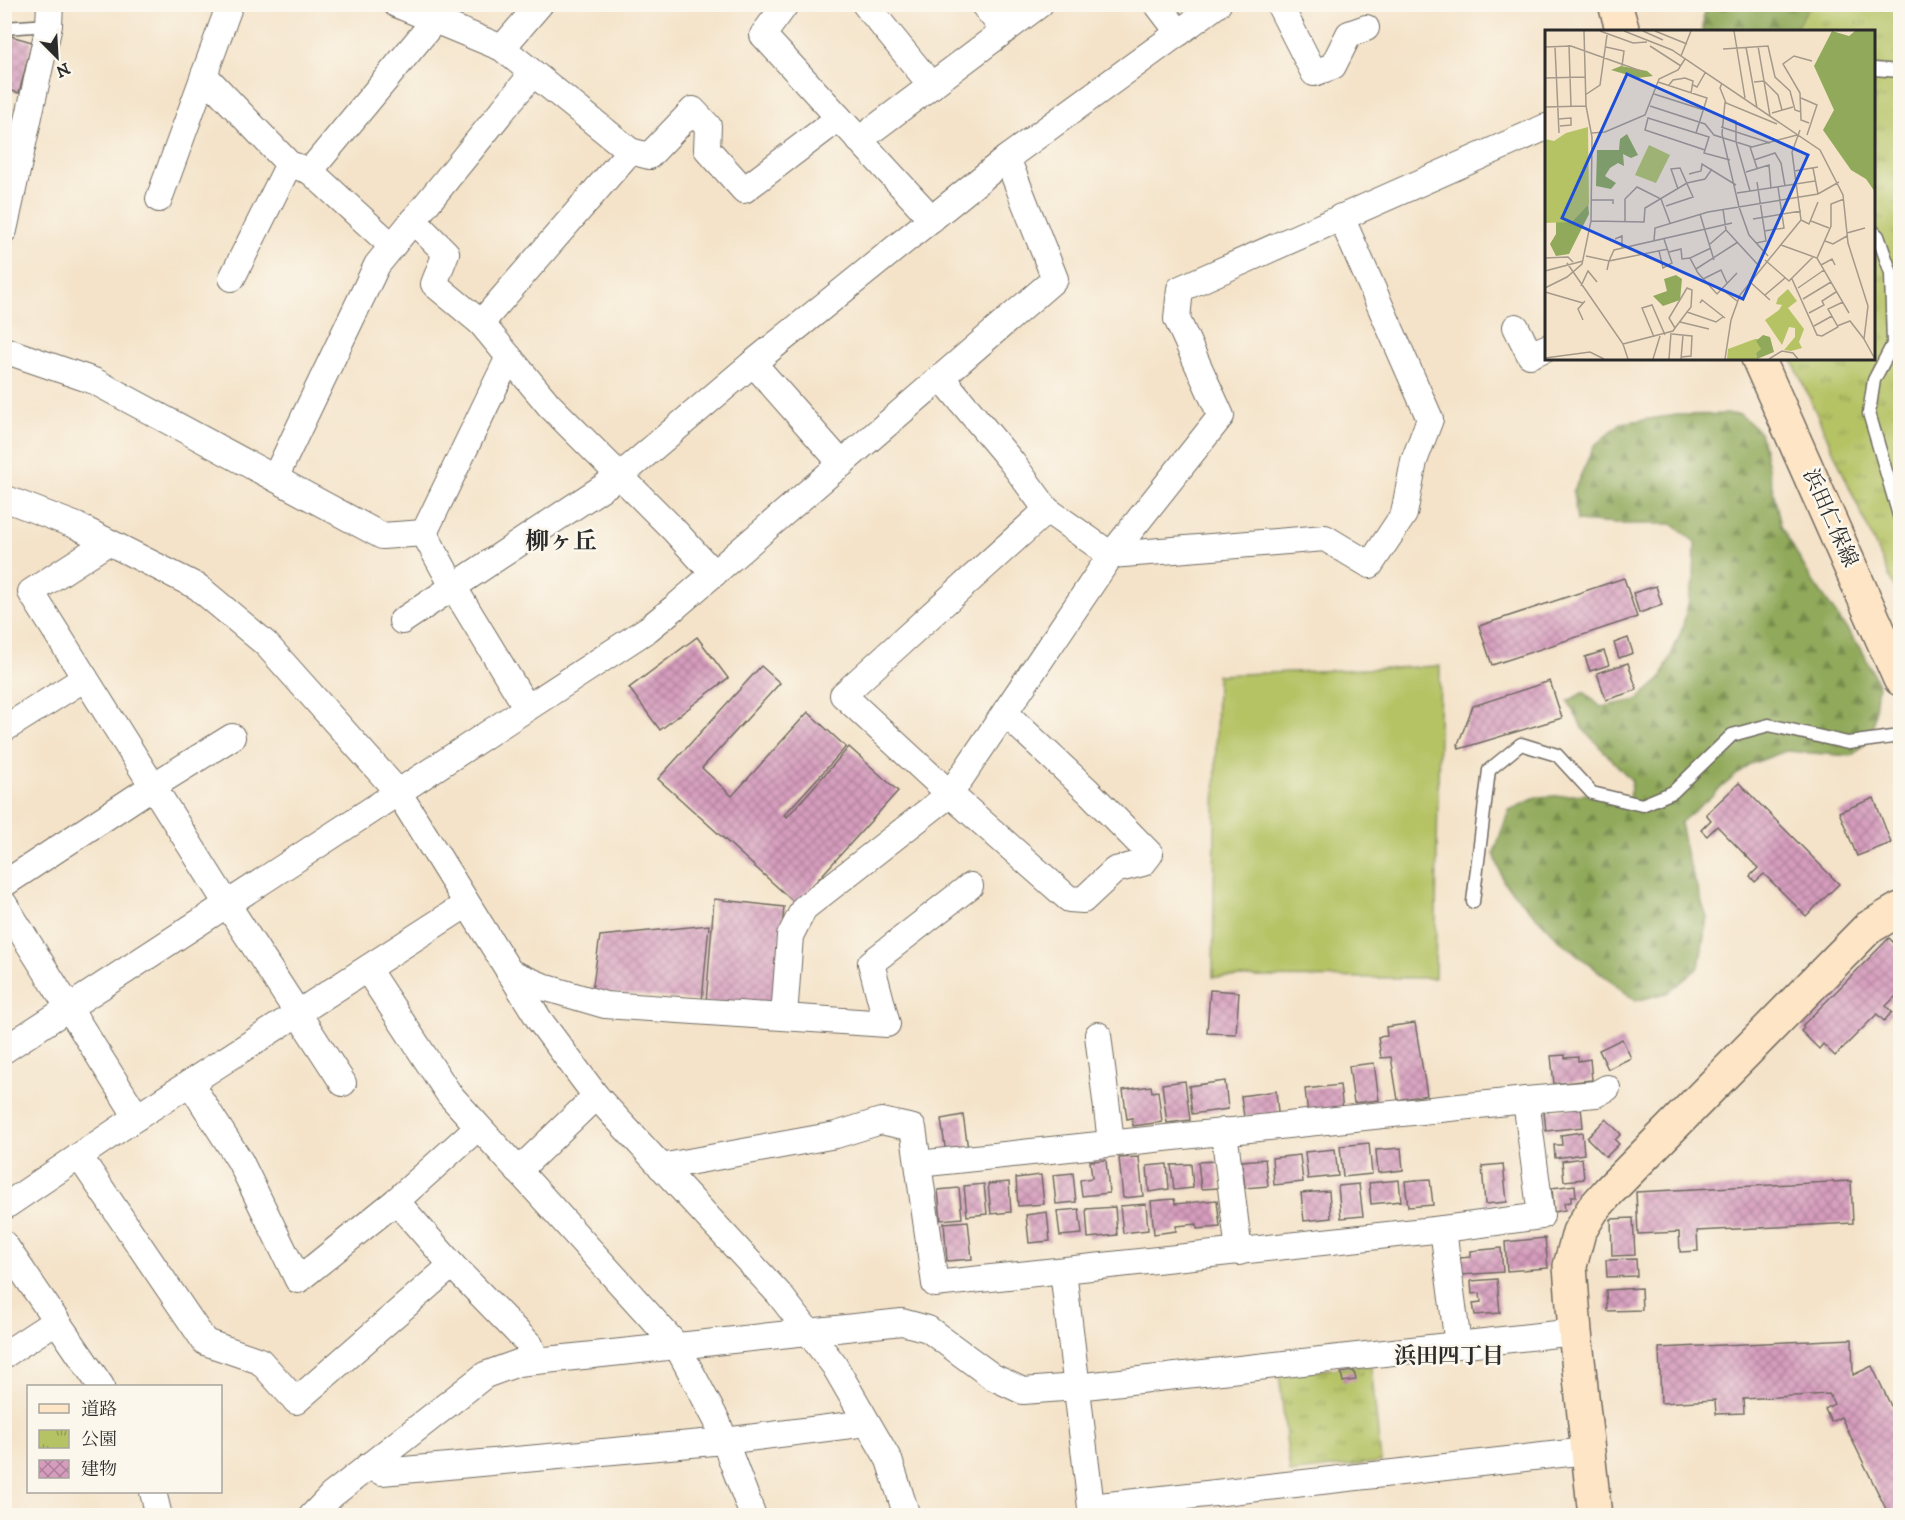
<svg xmlns="http://www.w3.org/2000/svg" width="1905" height="1520" font-family="'IM FELL DW Pica','Noto Serif JP',serif">
	<defs>
		<pattern id="forest-firs" width="22" height="20" patternUnits="userSpaceOnUse" patternTransform="scale(1.5)"><rect width="22" height="20" fill="#90a95a"/><path d="M5 1l3.5 6h-7zM16 11l3.5 6h-7z" fill="#768a4b"/></pattern>
		<pattern id="park-tufts" width="24" height="20" patternUnits="userSpaceOnUse" patternTransform="scale(1.5)"><rect width="24" height="20" fill="#b5c365"/><path d="M3 7l-1-3M5 7V3M7 7l1-3M15 17l-1-3M17 17v-4M19 17l1-3" fill="none" stroke="#939f53"/></pattern>
		<pattern id="building-cross-hatch" width="8" height="8" patternUnits="userSpaceOnUse" patternTransform="scale(1.5)"><rect width="8" height="8" fill="#d69cbd"/><path d="M0 0l8 8M0 8l8-8" fill="none" stroke="#ae7f9a"/></pattern>
	</defs>
	<rect width="100%" height="100%" fill="#fbf7ec"/>
	<filter id="ink" filterUnits="userSpaceOnUse"><feTurbulence type="fractalNoise" baseFrequency=".0167" numOctaves="2"/><feDisplacementMap in="SourceGraphic" scale="12" xChannelSelector="R" yChannelSelector="G"/><feConvolveMatrix kernelMatrix="1 2 1 2 8 2 1 2 1" color-interpolation-filters="sRGB"/></filter>
	<filter id="wash" filterUnits="userSpaceOnUse"><feTurbulence type="fractalNoise" baseFrequency=".008" numOctaves="4" result="noise"/><feDisplacementMap in="SourceGraphic" scale="24" xChannelSelector="R" yChannelSelector="G"/><feGaussianBlur stdDeviation="1.35" result="paint"/><feColorMatrix in="noise" values="0 0 0 0 0 0 0 0 0 0 0 0 0 0 0 0 0 1.4 0 .05"/><feComposite in="paint" operator="in"/></filter>
	<g filter="url(#wash)">
		<rect width="100%" height="100%" fill="#f4e3c9"/>
		<g fill="url(#forest-firs)" stroke="#5e6a42" stroke-width="1.5">
			<polygon points="1704,5 1887,5 1863,31 1703,32"/>
			<polygon points="1740,414 1760,432 1781,526 1812,580 1864,654 1878,684 1872,738 1851,756 1786,751 1748,765 1680,823 1687,857 1707,918 1699,967 1669,992 1636,1001 1560,941 1504,883 1494,853 1509,810 1538,797 1585,794 1628,805 1632,781 1583,729 1568,701 1584,692 1601,707 1637,700 1661,679 1682,629 1694,579 1695,542 1672,524 1616,524 1577,521 1573,492 1594,446 1621,423 1677,415"/>
		</g>
		<g fill="url(#park-tufts)" stroke="#707748" stroke-width="1.5">
			<polygon points="1810,5 1900,5 1900,600 1792,359 1874,358 1874,32 1794,31"/>
			<polygon points="1371,1365 1381,1462 1290,1473 1279,1374"/>
		</g>
		<polygon fill="#b5c365" stroke="#707748" stroke-width="1.5" points="1440,666 1435,978 1213,977 1217,675"/>
		<g id="blocks">
			<g fill="url(#building-cross-hatch)">
				<polygon points="4,34 32,42 19,93 4,89"/>
				<polygon points="1624,578 1637,617 1492,665 1479,626"/>
				<polygon points="1656,586 1662,605 1639,613 1633,593"/>
				<polygon points="697,637 728,678 660,730 629,688"/>
				<polygon points="1628,638 1633,653 1619,658 1614,643"/>
				<polygon points="1604,651 1609,665 1590,671 1585,657"/>
				<polygon points="1628,663 1637,690 1606,700 1597,673"/>
				<polygon points="761,666 780,683 702,768 732,796 808,712 846,747 784,815 787,817 849,747 898,791 796,904 658,779"/>
				<polygon points="1550,681 1562,718 1459,749 1458,744 1473,706"/>
				<polygon points="1739,783 1839,884 1806,916 1764,874 1755,882 1750,876 1758,868 1717,826 1707,836 1701,830 1711,820 1706,814"/>
				<polygon points="1874,798 1891,843 1857,856 1839,812"/>
				<polygon points="714,899 784,907 775,1008 706,1003"/>
				<polygon points="709,925 702,1001 592,991 600,936"/>
				<polygon points="1889,938 1900,949 1899,953 1900,954 1900,992 1886,1006 1892,1012 1884,1021 1877,1014 1835,1056 1823,1044 1819,1049 1801,1031 1804,1028 1802,1026"/>
				<polygon points="1210,990 1239,992 1236,1034 1207,1033"/>
				<polygon points="1415,1023 1427,1095 1398,1100 1391,1057 1381,1058 1378,1037 1387,1036 1386,1027"/>
				<polygon points="1622,1039 1631,1058 1608,1069 1599,1050"/>
				<polygon points="1565,1055 1565,1058 1578,1057 1578,1061 1590,1059 1592,1080 1554,1084 1551,1056"/>
				<polygon points="1374,1063 1379,1100 1354,1103 1349,1066"/>
				<polygon points="1185,1081 1190,1120 1167,1123 1162,1084"/>
				<polygon points="1225,1081 1228,1109 1192,1114 1189,1086"/>
				<polygon points="1340,1085 1343,1110 1308,1115 1305,1089"/>
				<polygon points="1151,1086 1152,1092 1158,1091 1162,1122 1133,1126 1132,1118 1127,1119 1123,1090"/>
				<polygon points="1276,1091 1278,1113 1244,1117 1241,1096"/>
				<polygon points="1581,1107 1583,1127 1546,1131 1544,1111"/>
				<polygon points="963,1115 968,1149 946,1153 941,1119"/>
				<polygon points="1606,1119 1621,1134 1615,1140 1619,1144 1606,1157 1587,1138"/>
				<polygon points="1582,1132 1584,1154 1555,1158 1554,1145 1562,1145 1561,1135"/>
				<polygon points="1369,1143 1372,1174 1343,1177 1340,1146"/>
				<polygon points="1401,1148 1403,1170 1378,1173 1376,1150"/>
				<polygon points="1335,1149 1338,1176 1308,1179 1305,1152"/>
				<polygon points="1300,1155 1303,1182 1274,1185 1272,1158"/>
				<polygon points="1139,1157 1143,1196 1123,1198 1119,1158"/>
				<polygon points="1582,1158 1584,1179 1564,1181 1562,1161"/>
				<polygon points="1265,1159 1268,1186 1245,1188 1242,1161"/>
				<polygon points="1106,1160 1109,1193 1082,1196 1080,1180 1092,1178 1090,1161"/>
				<polygon points="1216,1161 1219,1188 1201,1189 1198,1162"/>
				<polygon points="1167,1164 1169,1189 1149,1192 1147,1166"/>
				<polygon points="1191,1164 1193,1188 1174,1190 1171,1165"/>
				<polygon points="1503,1164 1507,1202 1485,1204 1482,1166"/>
				<polygon points="1073,1173 1076,1202 1056,1204 1053,1175"/>
				<polygon points="1041,1175 1044,1204 1018,1206 1016,1178"/>
				<polygon points="1430,1179 1433,1205 1408,1207 1405,1181"/>
				<polygon points="1399,1180 1401,1201 1371,1204 1369,1183"/>
				<polygon points="1851,1181 1853,1223 1697,1231 1698,1251 1680,1252 1679,1232 1638,1234 1636,1192"/>
				<polygon points="1009,1182 1011,1212 991,1214 988,1184"/>
				<polygon points="984,1184 987,1214 967,1216 964,1186"/>
				<polygon points="1359,1184 1363,1216 1341,1218 1338,1186"/>
				<polygon points="1575,1185 1576,1196 1571,1196 1571,1202 1564,1203 1565,1210 1554,1212 1552,1188"/>
				<polygon points="959,1188 962,1218 941,1220 938,1190"/>
				<polygon points="1329,1191 1331,1218 1304,1221 1301,1193"/>
				<polygon points="1174,1199 1175,1204 1217,1200 1220,1227 1197,1229 1197,1224 1176,1226 1176,1231 1154,1234 1151,1201"/>
				<polygon points="1146,1204 1148,1230 1123,1233 1120,1206"/>
				<polygon points="1115,1207 1117,1235 1088,1238 1086,1209"/>
				<polygon points="1079,1209 1082,1234 1060,1236 1057,1211"/>
				<polygon points="1047,1212 1050,1241 1029,1243 1026,1215"/>
				<polygon points="1633,1218 1635,1255 1612,1256 1611,1219"/>
				<polygon points="968,1221 972,1259 947,1261 944,1223"/>
				<polygon points="1545,1238 1548,1268 1507,1271 1505,1242"/>
				<polygon points="1501,1248 1503,1272 1461,1275 1460,1258 1471,1257 1471,1251"/>
				<polygon points="1636,1259 1637,1276 1607,1277 1606,1260"/>
				<polygon points="1497,1279 1500,1313 1475,1315 1473,1303 1481,1302 1480,1293 1472,1294 1471,1281"/>
				<polygon points="1641,1288 1642,1310 1607,1311 1606,1290"/>
				<polygon points="1852,1339 1853,1375 1872,1366 1900,1425 1900,1507 1888,1513 1841,1417 1831,1422 1825,1409 1834,1404 1829,1394 1743,1399 1744,1413 1716,1414 1715,1400 1661,1403 1659,1348"/>
				<polygon points="1354,1371 1356,1380 1343,1382 1341,1373"/>
			</g>
		</g>
	</g>
	<g filter="url(#ink)">
		<use href="#blocks" fill-opacity="0" stroke="#716b62" stroke-width="1.5"/>
		<g fill="none" stroke-linecap="round" stroke-linejoin="round">
			<defs>
				<g id="lane">
					<polyline points="4,28 49,25"/>
					<polyline points="1874,69 1900,71"/>
					<polyline points="1874,232 1878,236 1891,273 1893,344 1874,380 1869,413 1900,519"/>
					<polyline points="1473,902 1489,770 1521,744 1557,755 1592,793 1642,805 1673,792 1732,735 1769,725 1848,743 1900,736"/>
				</g>
				<g id="street">
					<polyline points="396,4 502,48 630,151 481,323"/>
					<polyline points="786,4 763,35 932,219"/>
					<polyline points="865,4 932,86"/>
					<polyline points="983,4 1004,30"/>
					<polyline points="1157,4 1179,33"/>
					<polyline points="1279,4 1314,73 1333,66 1349,34 1366,28"/>
					<polyline points="502,48 540,4"/>
					<polyline points="204,75 289,164 310,171 435,20"/>
					<polyline points="859,140 1040,4"/>
					<polyline points="630,151 649,156 693,110 708,126 707,149 744,190 839,118"/>
					<polyline points="310,171 392,246"/>
					<polyline points="159,199 230,4"/>
					<polyline points="413,220 446,253 434,284 481,323 549,405 673,529 714,574"/>
					<polyline points="4,230 49,25 50,4"/>
					<polyline points="232,278 289,164"/>
					<polyline points="1516,327 1530,355 1546,348"/>
					<polyline points="4,350 94,381 382,536 424,533 454,588 527,708"/>
					<polyline points="753,363 842,464"/>
					<polyline points="941,377 1011,461 1047,510 1111,555 1325,538 1370,565 1404,514 1414,461 1430,419 1341,217"/>
					<polyline points="275,478 377,265 533,73"/>
					<polyline points="4,498 77,526 198,587 266,644 398,792 540,1021 596,1096 779,1294 834,1365 889,1460 907,1516"/>
					<polyline points="424,533 509,357"/>
					<polyline points="108,542 31,592 227,904 343,1083"/>
					<polyline points="402,621 620,476 753,363 1007,158 1218,4"/>
					<polyline points="1005,713 1088,791 1150,854 1143,863 1115,870 1083,900 1069,899 950,794 843,695 1047,510"/>
					<polyline points="4,729 85,678"/>
					<polyline points="4,884 153,786 232,737"/>
					<polyline points="4,904 137,1117"/>
					<polyline points="367,969 449,1094 677,1346 717,1421 753,1516"/>
					<polyline points="509,972 547,988 605,1005 887,1024 871,963 970,886"/>
					<polyline points="784,1017 790,936 804,908 950,794 1111,555 1221,416 1177,319 1180,289 1546,127"/>
					<polyline points="1098,1035 1111,1142"/>
					<polyline points="4,1050 648,629 674,608 1055,279 1007,158"/>
					<polyline points="190,1083 240,1161 298,1280 396,1201 478,1127"/>
					<polyline points="1526,1100 1596,1094 1607,1088"/>
					<polyline points="1224,1131 1239,1252"/>
					<polyline points="79,1156 205,1342 260,1361 296,1401 452,1265"/>
					<polyline points="661,1167 836,1135 881,1121 913,1128 935,1284 1443,1229 1541,1216 1526,1100 918,1164"/>
					<polyline points="518,1171 596,1096"/>
					<polyline points="396,1201 452,1265 530,1345 536,1361"/>
					<polyline points="4,1207 137,1117 467,904"/>
					<polyline points="1443,1229 1458,1345"/>
					<polyline points="4,1244 101,1386"/>
					<polyline points="1063,1271 1092,1516"/>
					<polyline points="4,1355 56,1321"/>
					<polyline points="368,1466 382,1472 724,1441 867,1423"/>
					<polyline points="153,1492 159,1516"/>
					<polyline points="1091,1507 1587,1451"/>
					<polyline points="312,1516 332,1495 485,1375 518,1363 902,1322 928,1329 993,1377 1023,1391 1076,1387 1575,1332"/>
				</g>
				<g id="secondary">
					<polyline points="1615,4 1623,32"/>
					<polyline points="1758,358 1900,679"/>
					<polyline points="1595,1516 1575,1332 1570,1266 1579,1232 1593,1209 1609,1191 1868,928 1900,909"/>
				</g>
			</defs>
			<use href="#lane" stroke="#716b62" stroke-width="15"/>
			<use href="#street" stroke="#716b62" stroke-width="28"/>
			<use href="#secondary" stroke="#716b62" stroke-width="36"/>
			<use href="#lane" stroke="#fff" stroke-width="12"/>
			<use href="#street" stroke="#fff" stroke-width="26"/>
			<use href="#secondary" stroke="#fde5c5" stroke-width="33"/>
		</g>
	</g>
	<g text-anchor="middle" dominant-baseline="central" stroke-width="5" stroke-linejoin="round" paint-order="stroke">
		<g font-size="21" fill="#2b2b2b" stroke="#fbf7ec">
			<text transform="translate(1830 518) rotate(66)">浜田仁保線</text>
		</g>
		<g font-size="22" font-weight="bold" fill="#2b2b2b" stroke="#fbf7ec">
			<text x="1449" y="1356">浜田四丁目</text>
		</g>
		<g font-size="24" font-weight="bold" fill="#2b2b2b" stroke="#fbf7ec">
			<text x="561" y="542">柳ヶ丘</text>
		</g>
	</g>
	<g transform="translate(1545 30)">
		<rect width="330" height="330" fill="#f4e3c9"/>
		<path d="M210,309H214L216,320L211,323L212,329H182L183,319Z" fill="#b5c365"/>
		<path d="M287,1L304,6L310,1H330V162L321,149L306,140L278,100L289,80L269,36ZM76,36L102,41L108,46L93,48L66,40ZM82,104L93,125L86,128L78,124L79,136L73,133L65,138L60,146L71,153L66,159L51,156L52,120H74L75,109ZM43,172L44,184L24,224L11,226L5,214L11,204V192ZM131,245L137,249L135,270L118,276L108,266L122,261L119,249ZM218,305L225,307L229,322L212,329L211,323L216,319L211,311Z" fill="#90a95a"/>
		<path d="M243,259L252,271L243,278L259,299L254,312L257,318L246,321L239,320L250,307V298L244,297L237,315L220,290L234,280L237,275L231,274L233,268Z" fill="#b5c365"/>
		<path d="M43,97L44,174L27,192L0,193V109L9,111L21,103Z" fill="#b5c365"/>
		<path d="M104,115L125,125L111,153L90,145Z" fill="#b5c365"/>
		<path fill="none" stroke="#a4998a" stroke-width="1.5" d="M55,1L88,13L102,12M79,1L127,20L275,120L298,165L303,213L323,276L319,309L330,329M98,1L118,10M110,1L142,14M189,1L200,68M24,15L26,77M105,16L136,36M213,16L219,51L233,65L237,80M0,17L26,16L96,41M10,17L14,103M61,17L79,21L77,36M201,17L212,78M178,19L223,16L230,47L245,61L250,80L256,82M136,26L146,1M0,48L40,47M113,52L162,68L151,103M209,52L219,51L225,86M177,53L175,58L181,73L232,94M124,55L128,50L140,48L148,51L146,63M148,55L152,57L160,43M109,64L159,80M40,65L55,55L62,5M256,68L272,75L262,105M180,72L177,104L194,177L204,205L223,226M105,76L160,94L169,105L207,117L252,105M0,77L41,76M227,83L248,77M176,86L191,91V112L205,161M13,89L26,88V95L15,96M264,93L256,90L255,63L238,34L249,26L267,31M176,97L225,113M47,103L60,102L100,85L114,49L133,40L140,29M205,117L212,138M160,120L100,100L103,88L164,107L159,123L185,130M209,130L230,123L236,133L240,156M268,138L273,164M249,141L273,137M201,142L224,135L226,158M144,144L156,141L157,134L191,155M192,163L270,151M47,170H68V174M121,176L148,167L135,138L126,139L133,159M178,179L181,200L215,237M155,184L169,230M208,189L256,181M256,190L264,194L273,172M46,191L99,192L100,178L142,153L160,149L167,139M266,191L284,198M80,192V169L92,157L116,169L125,193M219,201L239,198L233,157M302,203L320,198M70,209L77,206V218M109,211L110,198L163,182L273,164L294,152M280,211L288,214L302,206M211,213L221,211L212,152M165,214L181,200M236,215L272,228L304,283M166,218L145,228L153,243L172,264L192,243M114,221L118,238L127,233L119,209M124,222L136,219L137,229L145,228M41,226L64,231L69,220L187,193M0,228L23,227L28,232M272,228L286,196V174L299,169M220,230L244,251L268,227M22,233L78,314L83,329M276,235L287,229L290,235M151,239L193,212M62,240L64,231L123,219M0,241L38,231M158,249L176,240L182,253M247,249L272,305L277,306L293,297L283,279L298,272M204,251L225,270M36,256L43,241L52,252M0,258L22,247L37,234L46,191L47,107L41,76L39,1M253,258L279,240M177,259L192,271M0,262L38,273M220,265L240,248M258,269L286,252M155,273L157,270L180,288M142,282L171,292L178,287M264,283L279,275L277,271L291,262M38,290L33,279L40,271M135,292L164,299M269,296L287,286M292,296L305,291L319,309M127,304L147,306L146,326L136,327M109,307L97,278L107,275L120,305M78,314L128,301L130,298L142,282L146,277L147,260L142,258L124,288L130,298M0,328L45,322L59,329M108,329L115,306M124,329L126,303M136,329L138,305M180,329L186,290L195,265L256,190L247,122L255,100M224,329L237,321L248,323L253,329"/>
		<path fill="#1d4ed8" fill-opacity="0.15" stroke="#1d4ed8" stroke-width="3" d="M82,44L263,125L198,269L17,188Z"/>
		<rect width="330" height="330" fill="none" stroke="#2b2b2b" stroke-width="3"/>
	</g>
	<rect width="1905" height="1520" fill="none" stroke="#fbf7ec" stroke-width="24"/>
	<rect x="27" y="1385" width="195" height="108" fill="#fbf7ec" stroke="#a8a59f" stroke-width="1.5"/>
	<rect x="39" y="1404" width="30" height="9" fill="#fde5c5" stroke="#a8a59f" stroke-width="1.5"/>
	<text x="81" y="1415" font-size="18" fill="#2b2b2b">道路</text>
	<rect x="39" y="1430" width="30" height="18" fill="url(#park-tufts)" stroke="#a8a59f" stroke-width="1.5"/>
	<text x="81" y="1445" font-size="18" fill="#2b2b2b">公園</text>
	<rect x="39" y="1460" width="30" height="18" fill="url(#building-cross-hatch)" stroke="#a8a59f" stroke-width="1.5"/>
	<text x="81" y="1475" font-size="18" fill="#2b2b2b">建物</text>
	<g transform="translate(57 57) rotate(156)" stroke="#fbf7ec" stroke-width="4.5" paint-order="stroke">
	<path d="M0-4.5L10 22L0 15L-10 22Z" fill="#2b2b2b"/>
	<text y="-9" font-size="16" font-weight="bold" text-anchor="middle" fill="#2b2b2b">N</text>
	</g>
</svg>
